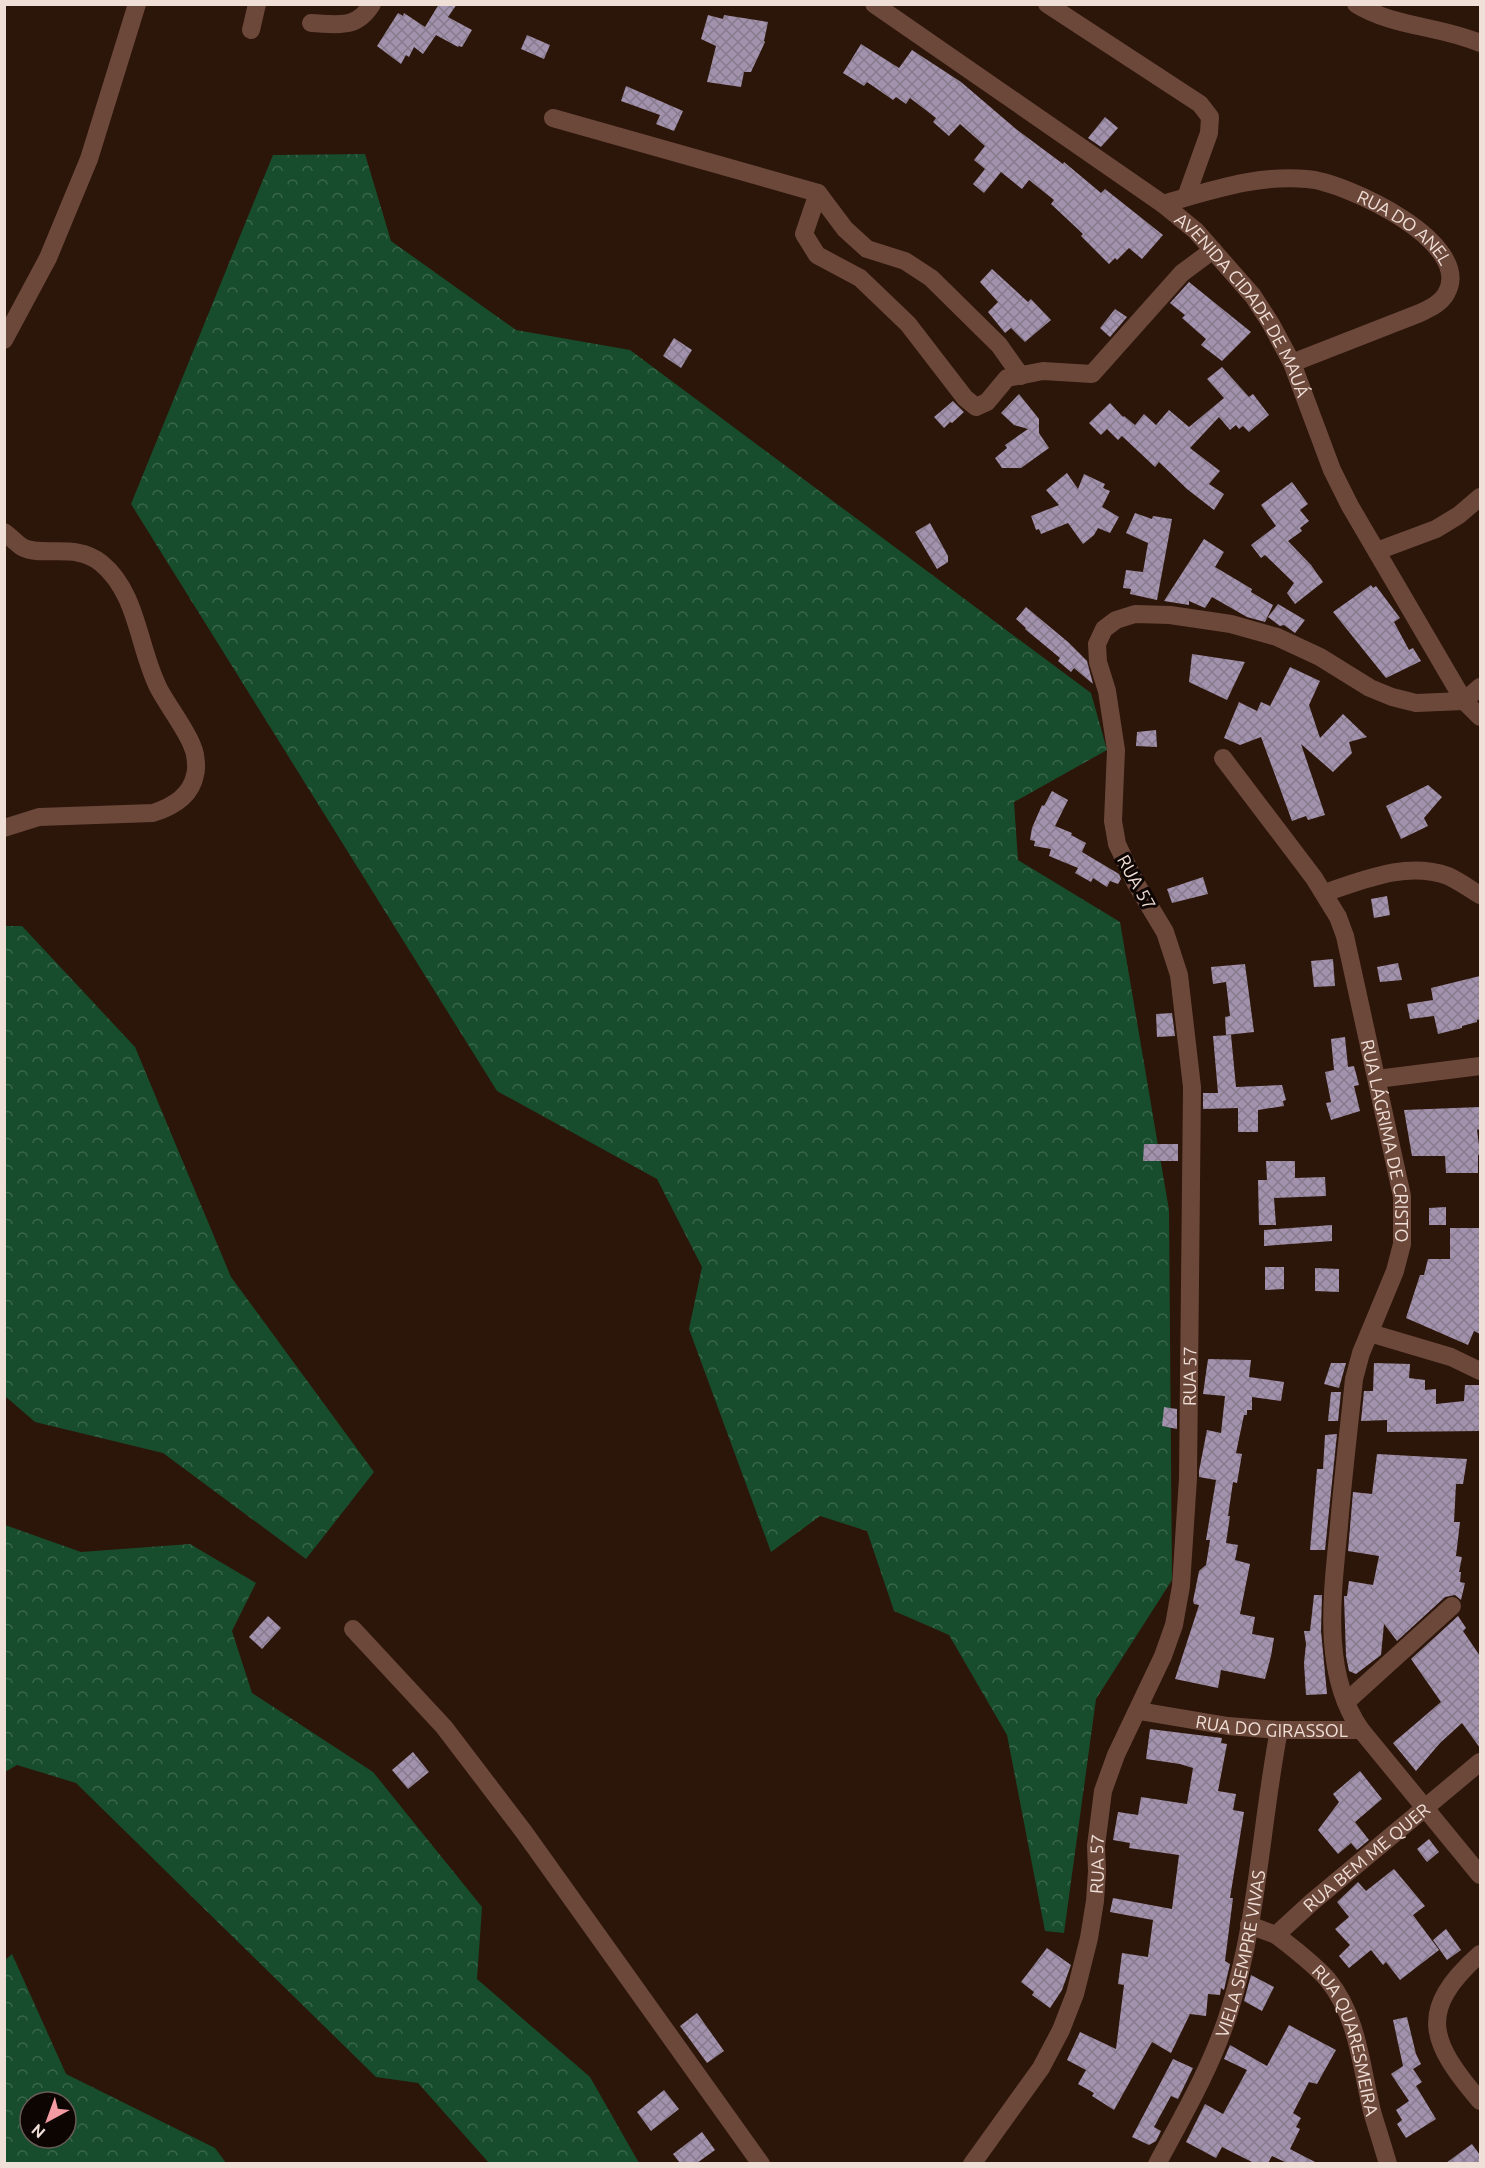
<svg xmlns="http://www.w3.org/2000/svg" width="1485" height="2168" font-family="Ubuntu,sans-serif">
	<defs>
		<pattern id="forest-crowns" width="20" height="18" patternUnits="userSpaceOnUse" patternTransform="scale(1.5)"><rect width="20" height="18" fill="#174d2c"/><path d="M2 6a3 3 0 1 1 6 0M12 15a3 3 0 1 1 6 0" fill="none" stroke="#39664a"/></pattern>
		<pattern id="building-cross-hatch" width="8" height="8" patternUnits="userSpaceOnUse" patternTransform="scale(1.5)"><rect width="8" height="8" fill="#a292ad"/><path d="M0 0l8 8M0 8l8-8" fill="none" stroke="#877a8c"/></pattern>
	</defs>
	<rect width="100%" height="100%" fill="#2c1509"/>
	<g fill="url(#forest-crowns)" fill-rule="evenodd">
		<polygon points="365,154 391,241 516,330 630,350 1091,693 1107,750 1014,802 1018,860 1120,922 1169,1210 1172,1580 1096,1699 1064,1933 1045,1931 1007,1735 949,1635 894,1611 867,1531 820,1516 771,1552 689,1329 702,1267 657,1179 497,1091 131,504 273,155"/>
		<polygon points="5,926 22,926 135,1047 231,1277 374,1472 306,1559 163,1453 35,1422 5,1396"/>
		<polygon points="5,1525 81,1552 190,1544 256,1583 232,1631 252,1693 373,1772 482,1907 477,1979 590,2077 639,2163 489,2163 418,2083 376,2077 76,1783 17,1765 5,1772"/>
		<path d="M12,1954L66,2074L215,2148L226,2163H5L4,1961ZM30,2102H66V2138H30Z"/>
	</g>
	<g fill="url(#building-cross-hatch)">
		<polygon points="439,4 457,4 448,17 472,30 462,47 459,46 458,47 436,35 423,54 414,47 409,57 406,55 401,64 377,46 398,13 403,16 404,13 425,27"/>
		<polygon points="708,15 723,19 724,15 768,22 764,41 765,42 751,72 744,72 741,87 707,82 716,46 701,39"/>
		<polygon points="527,35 550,45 544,59 521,49"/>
		<polygon points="861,44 899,68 912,50 961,82 1016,129 1063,164 1064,162 1101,193 1105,189 1163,235 1142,259 1129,248 1117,260 1115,258 1109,264 1081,236 1083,234 1051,204 1054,200 1029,180 1022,189 1001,172 984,193 973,184 985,169 974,160 985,146 960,124 949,136 933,122 936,118 910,98 906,104 896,97 893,100 867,82 864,86 843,73"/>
		<polygon points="626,86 683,111 674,131 656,124 660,115 621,101"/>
		<polygon points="1105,117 1118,128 1101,147 1088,138"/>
		<polygon points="992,269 1028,302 1031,299 1051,320 1025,342 1011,328 1005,333 988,312 998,302 980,282"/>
		<polygon points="1189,282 1251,332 1222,361 1201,345 1206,339 1182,318 1185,315 1170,303"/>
		<polygon points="1115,309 1127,317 1110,337 1100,328"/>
		<polygon points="674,338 692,350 681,368 663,356"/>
		<polygon points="1222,367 1249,397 1253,394 1269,415 1249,432 1243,426 1239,429 1236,425 1230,430 1219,417 1190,448 1220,471 1209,484 1224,494 1214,510 1187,489 1159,462 1155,467 1122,436 1118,440 1107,429 1101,435 1089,423 1110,403 1123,417 1124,416 1135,425 1144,414 1156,425 1169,410 1189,427 1224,398 1207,379"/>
		<polygon points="1019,394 1039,419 1039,433 1049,448 1021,468 1002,468 995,458 1007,448 1005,445 1028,429 1014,425 1001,413"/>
		<polygon points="953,401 964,412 952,423 950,422 944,428 934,417"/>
		<polygon points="1067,473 1078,489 1084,474 1105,484 1103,488 1110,491 1102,507 1119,517 1110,533 1098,528 1094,535 1083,544 1068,523 1041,534 1039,529 1036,530 1031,516 1059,505 1046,490"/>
		<polygon points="1292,482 1308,504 1300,510 1309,521 1300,528 1302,531 1288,541 1311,565 1323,582 1295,604 1287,593 1294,583 1265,555 1261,558 1251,545 1276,526 1261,505"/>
		<polygon points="1135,513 1152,519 1153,516 1172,519 1157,600 1130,594 1131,589 1123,588 1126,570 1143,572 1148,543 1126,533"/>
		<polygon points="930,523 948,556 948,562 937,569 915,532"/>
		<polygon points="1204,539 1224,552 1215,567 1252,589 1251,592 1273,605 1265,622 1247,617 1212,597 1205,608 1189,601 1189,605 1164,601"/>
		<polygon points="1371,585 1373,588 1376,586 1400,618 1394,622 1409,650 1413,648 1421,661 1386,678 1333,612"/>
		<polygon points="1278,604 1305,620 1295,633 1284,625 1280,626 1268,617"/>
		<polygon points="1026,607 1068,642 1087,661 1093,684 1074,668 1071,672 1058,661 1060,658 1025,629 1026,628 1016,619"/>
		<polygon points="1192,654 1245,662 1227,700 1189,682"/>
		<polygon points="1290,667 1320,681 1309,705 1320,738 1343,714 1367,737 1349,742 1352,753 1333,772 1301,744 1325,815 1308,820 1306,816 1292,821 1261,737 1240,745 1224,738 1239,702 1257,711 1261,702 1270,706"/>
		<polygon points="1156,730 1157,747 1136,746 1137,732"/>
		<polygon points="1428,785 1442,797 1424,818 1428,826 1401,839 1386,806"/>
		<polygon points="1052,791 1068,800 1055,826 1072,833 1071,835 1086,843 1082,852 1119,874 1121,879 1118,884 1110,881 1107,887 1093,878 1091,882 1075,873 1078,868 1049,856 1051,849 1034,846 1035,841 1030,840 1032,828 1042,805 1044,806"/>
		<polygon points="1203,877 1208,894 1172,903 1167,889"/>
		<polygon points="1387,896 1390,915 1374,918 1371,899"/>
		<polygon points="1333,959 1335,986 1314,987 1311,961"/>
		<polygon points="1398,963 1402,980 1380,982 1377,967"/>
		<polygon points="1245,964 1254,1032 1226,1035 1225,1017 1230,1016 1226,982 1213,984 1211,967"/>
		<polygon points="1480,976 1480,1019 1477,1020 1477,1022 1462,1026 1462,1028 1438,1034 1434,1016 1410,1019 1407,1004 1433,1000 1431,988"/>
		<polygon points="1172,1013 1175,1036 1157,1037 1156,1014"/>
		<polygon points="1231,1035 1236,1087 1282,1085 1286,1100 1283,1101 1284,1106 1258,1110 1258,1132 1238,1132 1238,1108 1203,1109 1203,1093 1218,1093 1213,1036"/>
		<polygon points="1345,1037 1348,1067 1354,1066 1359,1085 1354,1086 1360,1111 1331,1120 1326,1103 1331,1102 1325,1072 1334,1070 1331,1039"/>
		<polygon points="1480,1107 1480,1129 1477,1130 1480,1153 1480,1155 1478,1155 1478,1173 1446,1173 1445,1156 1412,1156 1404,1110"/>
		<polygon points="1144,1144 1178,1144 1178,1161 1143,1161"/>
		<polygon points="1266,1161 1295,1161 1295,1178 1325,1177 1326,1196 1274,1198 1276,1225 1259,1225 1258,1180 1267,1180"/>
		<polygon points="1446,1207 1446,1225 1429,1225 1429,1208"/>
		<polygon points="1332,1225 1332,1241 1264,1246 1264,1230"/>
		<polygon points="1450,1228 1480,1228 1480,1334 1474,1331 1468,1345 1406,1318 1420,1275 1424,1275 1428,1259 1450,1259"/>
		<polygon points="1265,1267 1284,1267 1284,1289 1265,1290"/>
		<polygon points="1315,1268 1339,1269 1339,1292 1315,1291"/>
		<polygon points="1208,1359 1251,1360 1249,1377 1284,1382 1281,1401 1252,1397 1252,1410 1247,1410 1247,1415 1244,1415 1236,1453 1242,1454 1237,1483 1233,1482 1228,1516 1230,1516 1226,1543 1238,1545 1235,1560 1250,1564 1240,1614 1255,1617 1252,1634 1274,1638 1271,1656 1265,1679 1221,1670 1218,1688 1175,1679 1199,1605 1194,1604 1193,1601 1199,1571 1206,1565 1210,1540 1206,1540 1216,1480 1199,1477 1199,1471 1207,1430 1221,1433 1225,1396 1203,1394"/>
		<polygon points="1331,1363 1346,1363 1339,1388 1324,1384"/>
		<polygon points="1374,1363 1410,1364 1409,1378 1425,1380 1425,1390 1436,1389 1436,1404 1464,1401 1465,1385 1480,1385 1480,1431 1387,1432 1387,1420 1361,1421 1364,1391 1373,1391"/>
		<polygon points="1331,1392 1341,1392 1338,1421 1328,1421"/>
		<polygon points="1164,1407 1177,1409 1177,1429 1162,1426"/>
		<polygon points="1337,1434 1325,1550 1310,1550 1317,1469 1323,1469 1325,1435"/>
		<polygon points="1377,1454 1467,1459 1463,1484 1456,1484 1454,1522 1460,1522 1456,1556 1462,1557 1459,1572 1461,1572 1460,1582 1465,1583 1461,1600 1455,1595 1445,1597 1397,1641 1384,1624 1381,1655 1356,1674 1349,1671 1346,1656 1344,1596 1347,1596 1349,1581 1373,1585 1379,1556 1348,1551 1353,1492 1372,1494"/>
		<polygon points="1314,1595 1322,1595 1321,1631 1327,1694 1306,1695 1304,1663 1306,1644 1304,1631 1310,1631"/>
		<polygon points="268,1616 281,1628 262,1649 249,1637"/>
		<polygon points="1458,1616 1466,1628 1463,1631 1480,1656 1480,1748 1462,1723 1440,1743 1416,1771 1393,1743 1441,1702 1411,1659"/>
		<polygon points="1150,1729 1222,1738 1221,1743 1227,1744 1218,1791 1236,1794 1233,1810 1244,1812 1230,1898 1233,1898 1225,1961 1230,1964 1224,1990 1221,1988 1220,1995 1208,1994 1206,2016 1190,2014 1171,2053 1152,2042 1114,2110 1092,2096 1094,2093 1078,2084 1086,2070 1067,2060 1080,2032 1116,2049 1124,1985 1118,1984 1122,1953 1148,1957 1153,1920 1110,1912 1113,1898 1172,1909 1179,1855 1129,1848 1130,1843 1113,1840 1118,1812 1138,1815 1141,1797 1187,1804 1193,1768 1180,1764 1146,1759"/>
		<polygon points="413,1752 429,1772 408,1789 392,1770"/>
		<polygon points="1360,1771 1382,1799 1355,1822 1369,1840 1357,1850 1351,1843 1338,1854 1318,1830 1339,1802 1333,1794"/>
		<polygon points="1429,1839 1439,1852 1427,1862 1417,1849"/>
		<polygon points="1394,1869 1425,1906 1413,1915 1439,1950 1400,1980 1386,1962 1383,1965 1371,1950 1349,1968 1339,1956 1350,1945 1335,1929 1349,1917 1337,1902 1358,1882 1366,1891"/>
		<polygon points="1446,1929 1461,1950 1447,1960 1433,1940"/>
		<polygon points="1047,1948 1071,1965 1062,1990 1050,2008 1032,1995 1034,1992 1021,1982"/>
		<polygon points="1251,1975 1274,1987 1262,2011 1244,2001"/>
		<polygon points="697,2013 724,2051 707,2063 680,2026"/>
		<polygon points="1407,2017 1416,2054 1421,2064 1413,2069 1422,2082 1416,2086 1436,2119 1406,2138 1397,2124 1402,2120 1396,2110 1409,2101 1391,2074 1403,2066 1393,2020"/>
		<polygon points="1289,2025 1336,2050 1317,2084 1309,2082 1293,2113 1301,2118 1296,2127 1300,2129 1290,2149 1317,2163 1287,2163 1272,2156 1268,2163 1254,2163 1222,2147 1216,2158 1186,2142 1205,2104 1223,2114 1247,2070 1224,2059 1230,2045 1267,2066"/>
		<polygon points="1173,2059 1193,2068 1178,2099 1171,2096 1154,2127 1161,2131 1156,2141 1149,2145 1132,2137"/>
		<polygon points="664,2090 679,2109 651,2131 637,2112"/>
		<polygon points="702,2132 715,2150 697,2163 680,2163 673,2154"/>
		<polygon points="1472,2144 1480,2155 1480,2163 1446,2163"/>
	</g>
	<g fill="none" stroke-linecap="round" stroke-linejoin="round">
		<g stroke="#6c483b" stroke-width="18">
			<path id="s1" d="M874,4L1163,204L1196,231L1253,296L1271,324L1292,363L1332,470L1350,506L1464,701L1480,717"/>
			<polyline points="1047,4 1200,104 1210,117 1209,133 1186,197"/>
			<path d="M1356,4C1393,27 1440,26 1480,43"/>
			<path d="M311,23C338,24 356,30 372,4"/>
			<polyline points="251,30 257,4"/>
			<polyline points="553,118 818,193 804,234 817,255 860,278 908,324 965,398 976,407 987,402 1007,378 1043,371 1092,374 1182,273 1213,250"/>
			<polyline points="818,193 845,229 867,249 905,261 931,278 999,345 1021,376"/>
			<path id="s2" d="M1163,204C1210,191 1258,174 1307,179C1346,182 1476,243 1446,294C1440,304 1430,308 1420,313L1292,363"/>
			<polyline points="4,340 48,258 89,159 137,4"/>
			<path d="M4,532C10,536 16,543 22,547C42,558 76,542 101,563C138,593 138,648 159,689C168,706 188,732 193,748C196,755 197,769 195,775C191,796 172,807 153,813L39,817L4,828"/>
			<polyline points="1377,551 1436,529 1459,515 1480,497"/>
			<polyline points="1464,701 1480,687"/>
			<path id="s3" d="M1223,758L1314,878L1338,917L1345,936L1402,1196V1244L1395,1271L1361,1353L1354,1379C1349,1428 1343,1476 1339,1525C1333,1591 1320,1672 1361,1730L1480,1875"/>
			<path d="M1324,893C1364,880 1406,861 1448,876C1459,881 1470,889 1480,895"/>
			<polyline points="1377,1079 1480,1066"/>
			<polyline points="1370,1333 1451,1357 1480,1371"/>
			<polyline points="353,1629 444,1727 524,1832 761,2164"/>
			<polyline points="1346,1702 1452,1606"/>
			<path id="s4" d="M1139,1711L1228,1726L1279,1730H1361"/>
			<path id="s5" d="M1249,1925L1276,1935L1312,1902L1480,1762"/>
			<path id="s6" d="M1276,1935C1294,1949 1313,1963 1328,1980C1359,2018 1361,2069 1373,2115C1378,2131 1383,2147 1388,2164"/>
			<path d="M1480,1954C1416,2011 1430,2042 1480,2101"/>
			<path id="s7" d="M972,2164L1041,2068L1061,2030L1075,1994L1089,1938L1095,1901L1097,1871L1096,1846L1103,1791L1116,1755L1163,1656L1174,1625L1181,1586L1188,1478L1192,1087L1179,975L1165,932L1135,882L1117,844L1113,821L1116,750L1107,691L1098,662L1097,644L1104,629L1116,620L1135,614L1170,615L1231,624L1277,637L1320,657L1370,688L1392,697L1416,703L1464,701"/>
			<path id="s8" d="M1157,2164C1184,2114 1212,2066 1229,2012C1258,1921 1261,1823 1279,1730"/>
		</g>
	</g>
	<g text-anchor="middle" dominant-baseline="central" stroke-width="6" stroke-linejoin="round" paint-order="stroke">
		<g font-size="18" fill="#f0dfd7" stroke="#0d0502">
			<text stroke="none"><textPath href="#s2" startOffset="258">RUA DO ANEL</textPath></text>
			<text stroke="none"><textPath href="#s1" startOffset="482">AVENIDA CIDADE DE MAUÁ</textPath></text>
			<text transform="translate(1137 882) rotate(61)">RUA 57</text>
			<text stroke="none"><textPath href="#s3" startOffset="426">RUA LÁGRIMA DE CRISTO</textPath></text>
			<text stroke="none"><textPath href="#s7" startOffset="836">RUA 57</textPath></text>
			<text stroke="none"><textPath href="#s4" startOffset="134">RUA DO GIRASSOL</textPath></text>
			<text stroke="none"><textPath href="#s5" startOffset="148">RUA BEM ME QUER</textPath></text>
			<text stroke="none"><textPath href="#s7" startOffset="332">RUA 57</textPath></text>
			<text stroke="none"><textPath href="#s8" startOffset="228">VIELA SEMPRE VIVAS</textPath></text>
			<text stroke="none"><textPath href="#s6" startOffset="132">RUA QUARESMEIRA</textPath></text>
		</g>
	</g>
	<rect width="1485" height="2168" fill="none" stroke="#f0dfd7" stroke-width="12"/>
	<g transform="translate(48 2120) rotate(221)"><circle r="28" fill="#0d0502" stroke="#685c57" stroke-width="1.5"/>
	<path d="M0-4.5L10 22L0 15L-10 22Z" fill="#f49aa2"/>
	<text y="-9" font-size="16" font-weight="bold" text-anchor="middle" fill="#f0dfd7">N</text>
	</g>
</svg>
